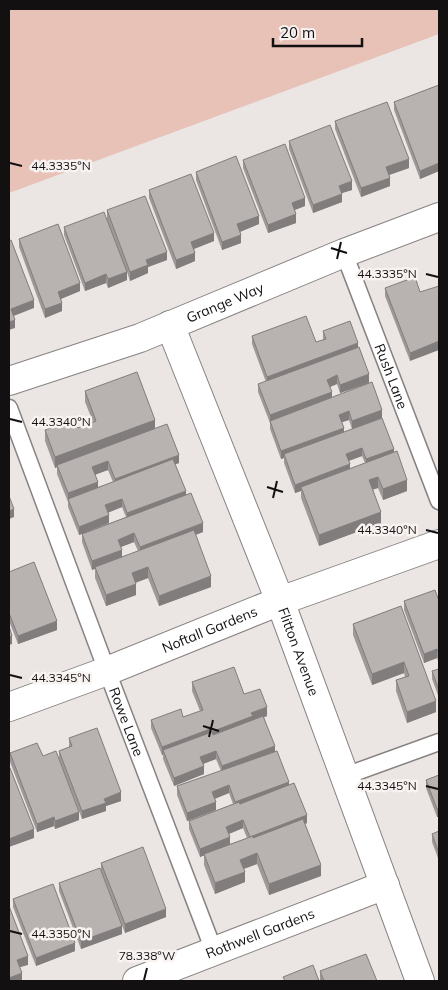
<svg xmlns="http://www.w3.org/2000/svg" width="448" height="990" font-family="Mulish,sans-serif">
	<rect width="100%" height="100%" fill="#ebe5e3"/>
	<polygon fill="#e8c1b7" points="9,9 439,9 439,34 9,193"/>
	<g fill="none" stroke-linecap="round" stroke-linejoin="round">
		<defs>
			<g id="lane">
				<path id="s1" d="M344,253L439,501"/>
				<path id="s2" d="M9,408L107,671L214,951"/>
				<polyline points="345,776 439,742"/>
			</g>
			<g id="street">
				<path id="s3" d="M170,325L280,601L420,981"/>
				<path id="s4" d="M9,381L140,338L344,253L439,217"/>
				<path id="s5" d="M9,707L107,671L280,601L439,544"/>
				<path id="s6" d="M137,981L385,885"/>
			</g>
		</defs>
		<use href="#lane" stroke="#888382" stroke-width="19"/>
		<use href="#street" stroke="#888382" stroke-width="30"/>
		<use href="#lane" stroke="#fff" stroke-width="16"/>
		<use href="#street" stroke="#fff" stroke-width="28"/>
	</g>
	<g fill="#9e9998" fill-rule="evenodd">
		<polygon points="439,85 439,171 420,179 394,110 394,102"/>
		<polygon points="335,121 409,168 389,175 390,186 361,197 335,129"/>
		<polygon points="289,141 352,190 341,193 342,202 313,213 289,149"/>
		<polygon points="243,160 305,206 294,210 296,223 268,233 243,168"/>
		<polygon points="196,172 259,224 240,232 241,243 222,250 196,180"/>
		<polygon points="149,190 214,241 194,249 195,261 176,269 149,198"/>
		<polygon points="107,210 167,260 148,267 148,273 130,281 127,272 127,280 108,288 106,283 85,291 64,235 64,227 107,219"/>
		<polygon points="19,239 80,291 61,299 62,311 45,318 19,247"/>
		<polygon points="385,288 420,292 410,361 385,296"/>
		<path d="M323,331L358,347L369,383L340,393L337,384L330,387L332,398L382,418L369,423L394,452L407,491L383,500L378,488L373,489L381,523L319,546L301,498V491L295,493L284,463V458L281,459L270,429V423L258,392V384L266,382L252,344V336L316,342L323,340ZM349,420L352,429L344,432L342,422ZM362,456L365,463L350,469L348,461Z"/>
		<path d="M85,391L155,429L179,463L175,464L186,495L203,532L195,535L211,587L159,606L148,578L135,583L136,595L106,606L95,578V568L92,570L82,542V534L126,517L122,507L108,512L109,523L79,535L68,507V502L57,474V467L55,468L45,441V430L78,428L93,422L85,402ZM108,470L113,482L98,487L95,474ZM134,542L138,551L122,557L121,547Z"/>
		<polygon points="9,572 57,630 18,644 9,621"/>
		<polygon points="404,601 439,601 439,663 437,658 424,663 404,610"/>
		<polygon points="401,606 436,712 407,723 396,691 396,680 405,677 404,673 372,685 353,635 353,624"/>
		<polygon points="439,669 439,698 432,679 432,671"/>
		<path d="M192,682L244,694L267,716L264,717L275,751L289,785L307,823L305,824L321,876L269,895L257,864L244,869L245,882L215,894L204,865V855L200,857L189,829V821L233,804L229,793L214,799L216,810L187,821L177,795V786L221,771L216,759L203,764L204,774L174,786L163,759V755H162L151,728V720L183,717L200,711L192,691ZM243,828L247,838L230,844L229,834Z"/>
		<polygon points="69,738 121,801 106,806 106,811 82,819 59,759 59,751 69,747"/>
		<polygon points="10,753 43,756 79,820 55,829 54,826 37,832 10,762"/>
		<polygon points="439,775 439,817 437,817 426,788 426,780"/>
		<polygon points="439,831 439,861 432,842 432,834"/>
		<polygon points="101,863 166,917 125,933 101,871"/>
		<polygon points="59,883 122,934 81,949 59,891"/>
		<polygon points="13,899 75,951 36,966 13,907"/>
		<polygon points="320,971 377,981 320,981"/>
	</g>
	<g fill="#817d7c">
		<polygon points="409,159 409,168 386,176 386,167"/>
		<polygon points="439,163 439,171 420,179 420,171"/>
		<polygon points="390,178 390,186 361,197 361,188"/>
		<polygon points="352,181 352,190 339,194 339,186"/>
		<polygon points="342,194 342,202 313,213 313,205"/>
		<polygon points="305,198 305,206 292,211 292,203"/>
		<polygon points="296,214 296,223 268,233 268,225"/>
		<polygon points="259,216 259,224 237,233 237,224"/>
		<polygon points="214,233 214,241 191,250 191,242"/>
		<polygon points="241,235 241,243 222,250 222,242"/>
		<polygon points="167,252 167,260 148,267 148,273 130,281 130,272 146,260"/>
		<polygon points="195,253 195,261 176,269 176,260"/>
		<polygon points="127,272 127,280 108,288 108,279"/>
		<polygon points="106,274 106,283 85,291 85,283"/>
		<polygon points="80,283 80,291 58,300 58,292"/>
		<polygon points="34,300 34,308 11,317 11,309"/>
		<polygon points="62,303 62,311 45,318 45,309"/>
		<polygon points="15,320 15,328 9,330 9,322"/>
		<polygon points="439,341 439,350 410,361 410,353"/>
		<polygon points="358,343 358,351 267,385 267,377"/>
		<polygon points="369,374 369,383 340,393 340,385"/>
		<polygon points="337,375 337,384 327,388 327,380"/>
		<polygon points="332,392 332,400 270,421 270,415"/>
		<polygon points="382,410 382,418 352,429 352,421"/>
		<polygon points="349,411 349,420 339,423 339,415"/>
		<polygon points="155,420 155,431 57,465 57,467 55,468 55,457"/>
		<polygon points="344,428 344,436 284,454 284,458 281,459 281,451"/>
		<polygon points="362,448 362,456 346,462 346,454"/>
		<polygon points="394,449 394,457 366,467 366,459"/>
		<polygon points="179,455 179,463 115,487 115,479"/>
		<polygon points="108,461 108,470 92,476 92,467"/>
		<polygon points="350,464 350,473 301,487 301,491 295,493 295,485"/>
		<polygon points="378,477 378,488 369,491 369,480"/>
		<polygon points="407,480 407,491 383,500 383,489"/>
		<polygon points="98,482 98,490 68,499 68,502 68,493"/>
		<polygon points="186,491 186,499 127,522 127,513"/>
		<polygon points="122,499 122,507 105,514 105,505"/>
		<polygon points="14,509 14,517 9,519 9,511"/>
		<polygon points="381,512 381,523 319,546 319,535"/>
		<polygon points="109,515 109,523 79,535 79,527"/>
		<polygon points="203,523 203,532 140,556 140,547"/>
		<polygon points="134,533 134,542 118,548 118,540"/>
		<polygon points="122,550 122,559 92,570 92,561"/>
		<polygon points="148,567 148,578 132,584 132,573"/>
		<polygon points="211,576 211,587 159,606 159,596"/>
		<polygon points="136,584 136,595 106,606 106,595"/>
		<polygon points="57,621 57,630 18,644 18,636"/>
		<polygon points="12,636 12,644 9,645 9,637"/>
		<polygon points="437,649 437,658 424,663 424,654"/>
		<polygon points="404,662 404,673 372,685 372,674"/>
		<polygon points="436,701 436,712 407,723 407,712"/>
		<polygon points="267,707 267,716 253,721 211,740 211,732 251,713"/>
		<polygon points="210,729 210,737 163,750 163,755 162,755 162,747"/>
		<polygon points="275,746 275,754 222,775 222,766"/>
		<polygon points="216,751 216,759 200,765 200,757"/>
		<polygon points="204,766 204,774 174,786 174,778"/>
		<polygon points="289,782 289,790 235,810 235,802"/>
		<polygon points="229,785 229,793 212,800 212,792"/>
		<polygon points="121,792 121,801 106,806 106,811 82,819 82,811 104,799"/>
		<polygon points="216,802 216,810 187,821 187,813"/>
		<polygon points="439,808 439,817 437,817 437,809"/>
		<polygon points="79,812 79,820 55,829 55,821"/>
		<polygon points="307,815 307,823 250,845 250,837"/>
		<polygon points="54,817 54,826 37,832 37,824"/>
		<polygon points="243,820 243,828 226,835 226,827"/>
		<polygon points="34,829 34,838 9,847 9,839"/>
		<polygon points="230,837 230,846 200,857 200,849"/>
		<polygon points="257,853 257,864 240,870 240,860"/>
		<polygon points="321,865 321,876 269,895 269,884"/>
		<polygon points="245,872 245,882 215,894 215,883"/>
		<polygon points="166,909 166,917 125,933 125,924"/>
		<polygon points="122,926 122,934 81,949 81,941"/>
		<polygon points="75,943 75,951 36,966 36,958"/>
		<polygon points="28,956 28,965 17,968 17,960"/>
		<polygon points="22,973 22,981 9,981 9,978"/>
	</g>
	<g fill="#b8b2b1" stroke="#817d7c">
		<polygon points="439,85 439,163 420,171 394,102"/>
		<polygon points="387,102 409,159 386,167 390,178 361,188 335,121"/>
		<polygon points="330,125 352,181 339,186 342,194 313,205 289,141"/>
		<polygon points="285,144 305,198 292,203 296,214 268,225 243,160"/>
		<polygon points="236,156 259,216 237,224 241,235 222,242 196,172"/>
		<polygon points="191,174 214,233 191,242 195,253 176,260 149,190"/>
		<polygon points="145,196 167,252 146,260 148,265 130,272 107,210"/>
		<polygon points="104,212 127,272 108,279 106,274 85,283 64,227"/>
		<polygon points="58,224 80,283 58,292 62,303 45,309 19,239"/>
		<polygon points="11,240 34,300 11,309 15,320 9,322 9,241"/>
		<polygon points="415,277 420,292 439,286 439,341 410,353 385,288"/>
		<polygon points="306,316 316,342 326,339 323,331 350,321 358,343 267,377 252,336"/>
		<polygon points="359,347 369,374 340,385 337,375 327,380 332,392 270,415 258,384"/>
		<polygon points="137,372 155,420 55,457 45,430 74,419 78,428 96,421 85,391"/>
		<polygon points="372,382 382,410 352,421 349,411 339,415 344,428 281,451 270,421"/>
		<polygon points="382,418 394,449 366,459 362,448 346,454 350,464 295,485 284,454"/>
		<polygon points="167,424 179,455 115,479 108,461 92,467 98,482 68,493 57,465"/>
		<polygon points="397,451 407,480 383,489 378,477 369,480 381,512 319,535 301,487"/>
		<polygon points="173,459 186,491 127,513 122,499 105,505 109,515 79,527 68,499"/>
		<polygon points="191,493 203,523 140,547 134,533 118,540 122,550 92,561 82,534"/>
		<polygon points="9,496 14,509 9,511"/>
		<polygon points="194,530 211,576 159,596 148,567 132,573 136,584 106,595 95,567"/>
		<polygon points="34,562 57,621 18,636 9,613 9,572"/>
		<polygon points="435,590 439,601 439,654 437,649 424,654 404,601"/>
		<polygon points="401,606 436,701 407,712 396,680 409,676 404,662 372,674 353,624"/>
		<polygon points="9,626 12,636 9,637"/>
		<polygon points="234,667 244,694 260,689 267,707 251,713 253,716 211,732 210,729 162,747 151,720 181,709 183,717 203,710 192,682"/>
		<polygon points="439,669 439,690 432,671"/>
		<polygon points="263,716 275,746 222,766 216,751 200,757 204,766 174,778 163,750 212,732 213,735"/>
		<polygon points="97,728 121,792 104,799 106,803 82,811 59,751 72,746 69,738"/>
		<polygon points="37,743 43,756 56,751 79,812 55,821 54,817 37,824 10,753"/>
		<polygon points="277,751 289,782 235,802 229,785 212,792 216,802 187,813 177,786"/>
		<polygon points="9,768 10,768 34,829 9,839"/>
		<polygon points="439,775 439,808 437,809 426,780"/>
		<polygon points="294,783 307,815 250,837 243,820 226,827 230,837 200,849 189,821 239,802 240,804"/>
		<polygon points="303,819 321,865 269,884 257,853 240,860 245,872 215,883 204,854 253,836 253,838"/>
		<polygon points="439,831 439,853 432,834"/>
		<polygon points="143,847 166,909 125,924 101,863"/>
		<polygon points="100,868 122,926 81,941 59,883"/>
		<polygon points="53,884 75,943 36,958 13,899"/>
		<polygon points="9,906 28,956 17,960 22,973 9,978"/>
		<polygon points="366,954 377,981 324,981 320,971"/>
		<polygon points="313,965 319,981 285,981 283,977"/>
	</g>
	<path fill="none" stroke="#121010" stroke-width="2" d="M10,163L22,166M331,248L347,253M337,259L341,242M426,274L438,277M10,419L22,422M267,487L283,492M273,498L277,481M426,530L438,533M10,675L22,678M203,726L219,731M209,737L213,720M426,786L438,789M10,931L22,934M144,980L147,968"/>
	<g text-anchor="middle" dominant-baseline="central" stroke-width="5" stroke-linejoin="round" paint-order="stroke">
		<g font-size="14" fill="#121010" stroke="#f8f2f1">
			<text stroke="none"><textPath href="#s4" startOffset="230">Grange Way</textPath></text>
			<text stroke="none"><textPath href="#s1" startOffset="132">Rush Lane</textPath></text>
			<text stroke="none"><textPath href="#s5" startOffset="215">Noftall Gardens</textPath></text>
			<text stroke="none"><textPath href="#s3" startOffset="351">Flitton Avenue</textPath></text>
			<text stroke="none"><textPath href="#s2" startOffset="335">Rowe Lane</textPath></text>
			<text stroke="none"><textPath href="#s6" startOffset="132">Rothwell Gardens</textPath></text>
		</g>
	</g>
	<g font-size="12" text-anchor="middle" fill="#121010" stroke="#f8f2f1" stroke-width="5" stroke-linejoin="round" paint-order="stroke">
		<text x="61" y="170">44.3335°N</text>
		<text x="387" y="278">44.3335°N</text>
		<text x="61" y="426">44.3340°N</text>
		<text x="387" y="534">44.3340°N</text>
		<text x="61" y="682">44.3345°N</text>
		<text x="387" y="790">44.3345°N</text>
		<text x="61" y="938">44.3350°N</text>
		<text x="147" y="960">78.338°W</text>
	</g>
	<rect width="448" height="990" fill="none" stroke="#121010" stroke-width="20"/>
	<path d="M273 38v8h89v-8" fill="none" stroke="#121010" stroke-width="2.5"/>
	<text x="280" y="38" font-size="15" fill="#121010" stroke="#f8f2f1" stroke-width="4" paint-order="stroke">20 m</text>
</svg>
